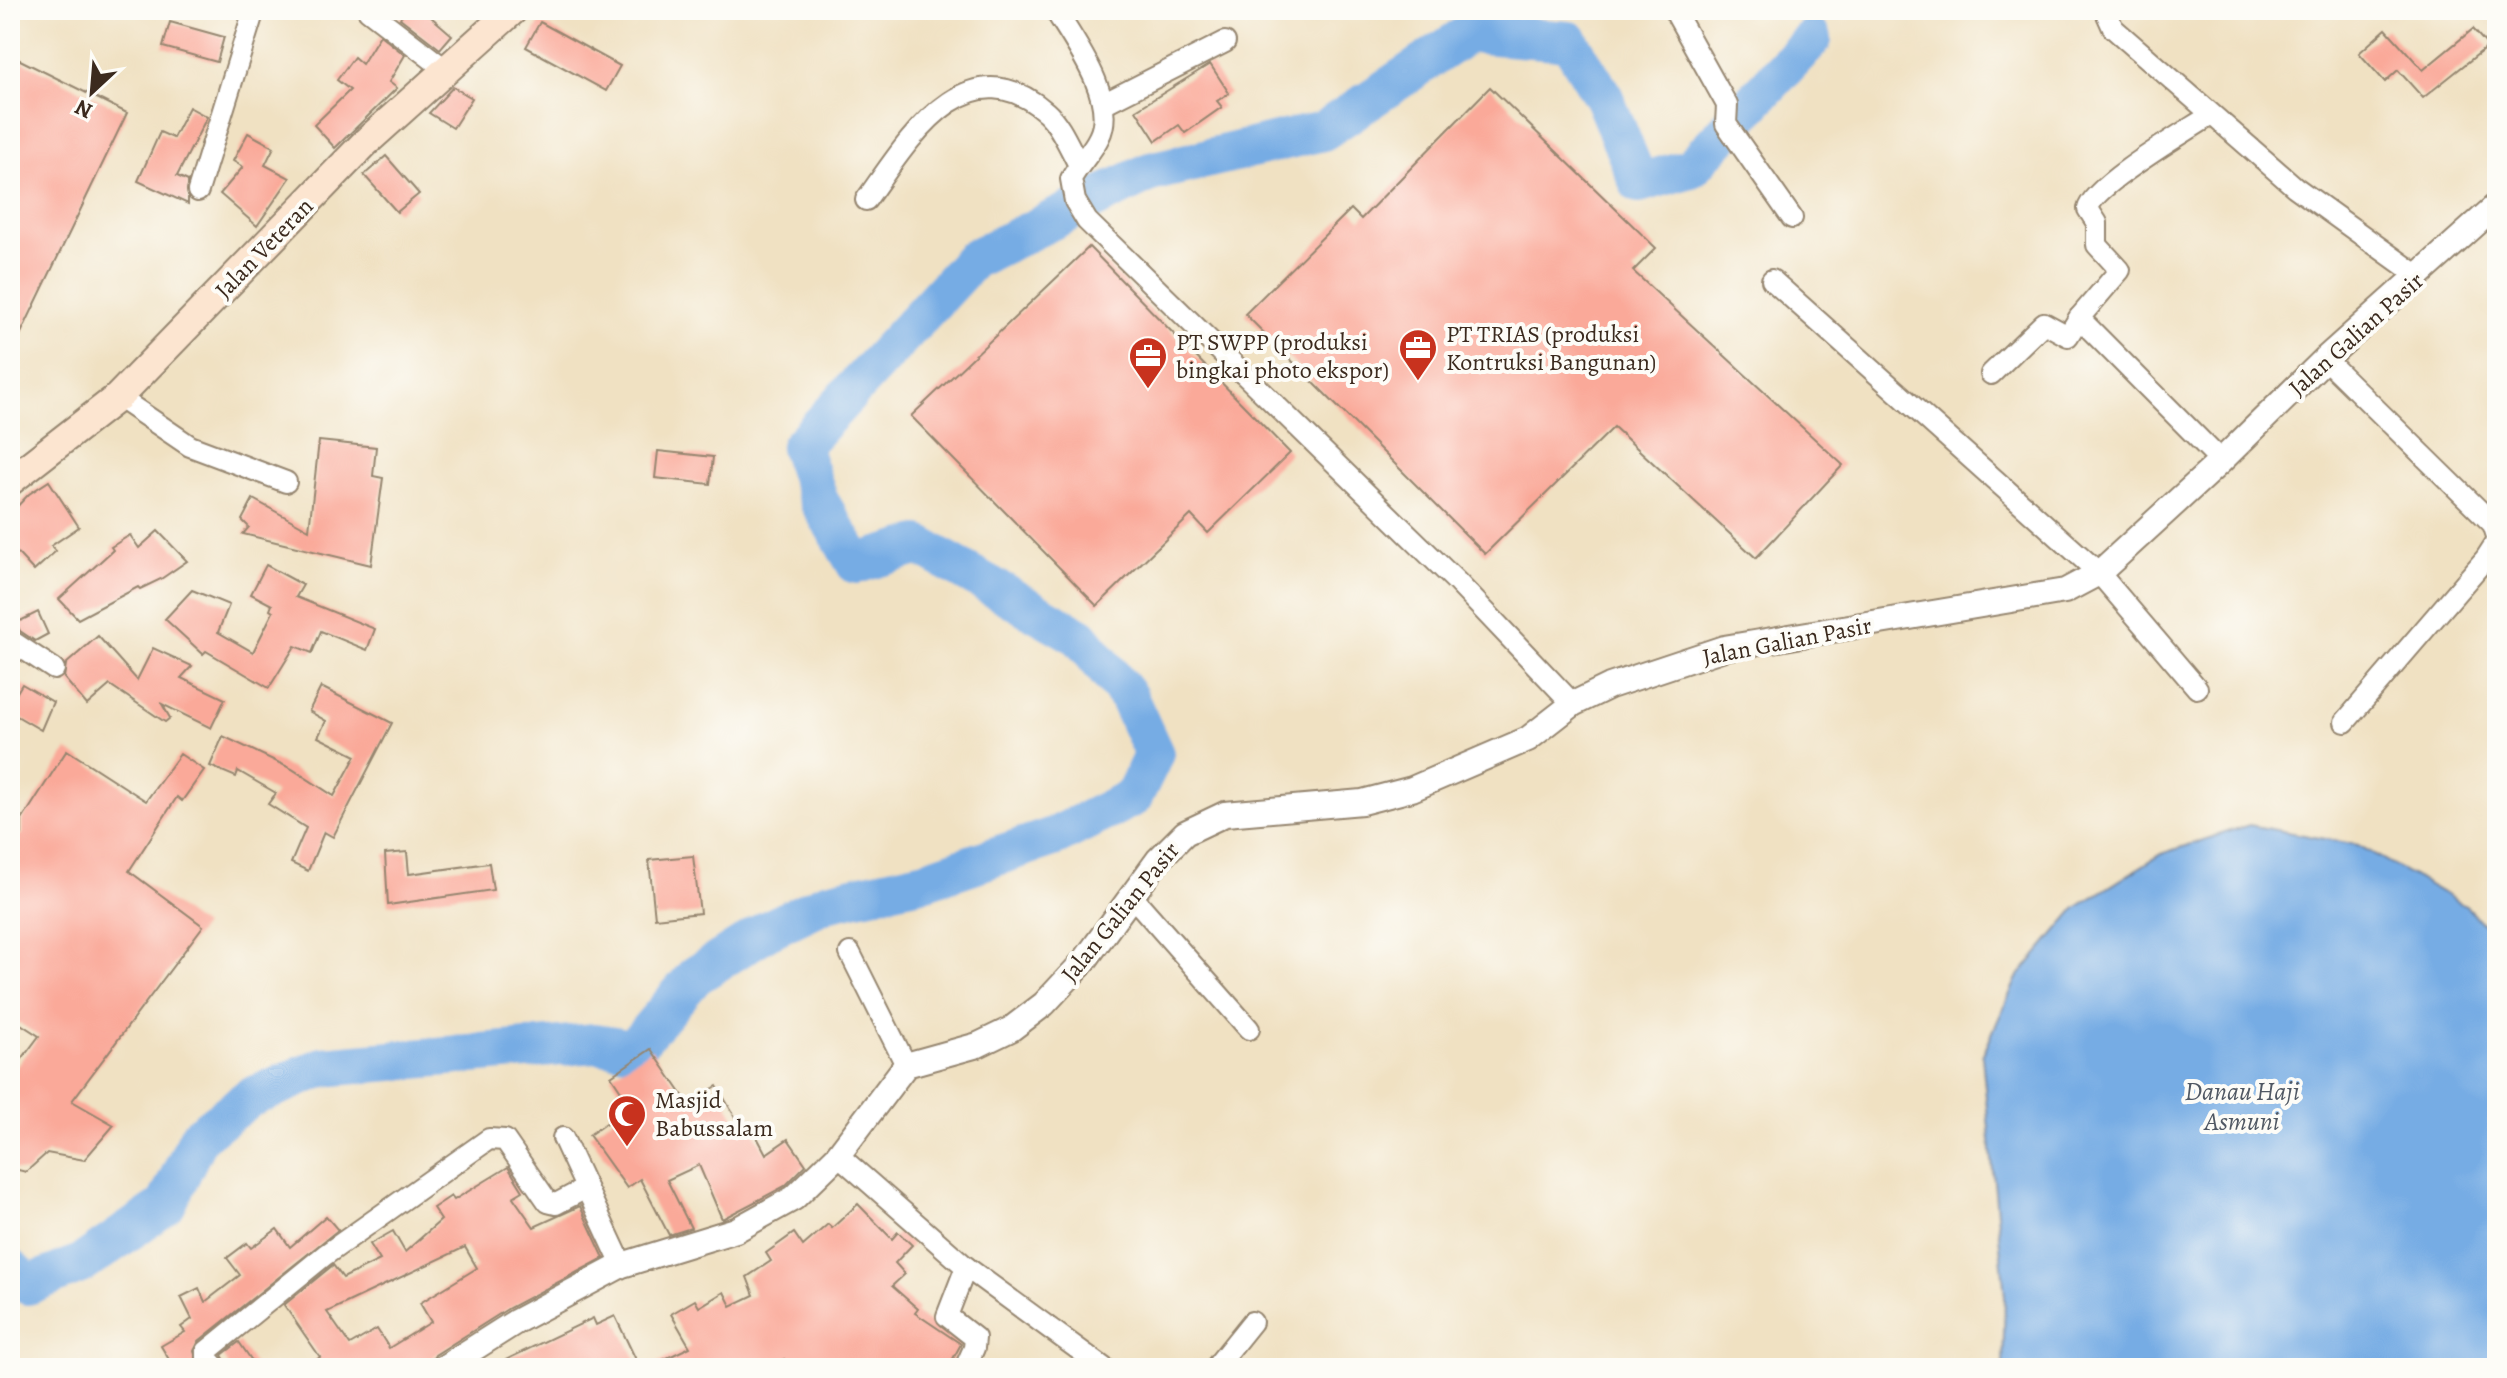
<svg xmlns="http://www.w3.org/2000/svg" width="2507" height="1378" font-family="Alegreya,serif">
	<rect width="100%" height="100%" fill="#fdfcf7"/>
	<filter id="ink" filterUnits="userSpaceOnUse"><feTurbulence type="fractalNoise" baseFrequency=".0125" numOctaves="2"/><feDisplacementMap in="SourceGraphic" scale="16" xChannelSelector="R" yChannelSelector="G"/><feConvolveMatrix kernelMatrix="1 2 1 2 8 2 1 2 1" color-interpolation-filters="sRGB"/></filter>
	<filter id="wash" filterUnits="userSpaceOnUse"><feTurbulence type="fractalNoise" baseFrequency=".006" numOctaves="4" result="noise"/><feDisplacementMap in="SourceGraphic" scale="32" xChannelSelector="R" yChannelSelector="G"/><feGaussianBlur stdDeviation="1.8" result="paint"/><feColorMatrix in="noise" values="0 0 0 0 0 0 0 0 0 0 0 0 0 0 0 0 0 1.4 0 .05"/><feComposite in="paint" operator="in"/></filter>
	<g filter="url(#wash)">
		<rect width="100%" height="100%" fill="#f0e1c2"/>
		<polygon fill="#76ace4" stroke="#586b81" stroke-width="2" points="2249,825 2358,845 2467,907 2497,938 2497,1368 2003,1368 2005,1297 1982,1056 2017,978 2076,908 2161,854"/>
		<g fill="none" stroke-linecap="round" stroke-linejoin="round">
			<polyline stroke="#76ace4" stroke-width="40" points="10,1268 28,1285 83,1263 166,1205 199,1136 249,1098 323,1067 595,1043 633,1049 695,976 766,931 826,902 926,880 1056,836 1133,797 1154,754 1128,697 1080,637 919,545 856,564 819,501 800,447 973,259 1150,172 1323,131 1469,33 1569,41 1604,98 1639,183 1691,168 1812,39"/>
		</g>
		<g id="blocks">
			<g fill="#faa999" fill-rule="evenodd">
				<polygon points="406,10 423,10 452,35 440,49 400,18"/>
				<polygon points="170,22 224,37 217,62 163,47"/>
				<polygon points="540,22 620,66 606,91 526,47"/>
				<polygon points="2386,29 2423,70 2473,29 2488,46 2423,98 2398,70 2385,82 2359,53"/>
				<polygon points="380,35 405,55 389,82 397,88 335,148 314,125 350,90 337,80 354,57 362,64"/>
				<polygon points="10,55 127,113 10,356"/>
				<polygon points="1210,64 1229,93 1217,101 1222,107 1185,133 1179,125 1156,141 1136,110"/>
				<polygon points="453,87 472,98 453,128 429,113"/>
				<polygon points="1490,87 1656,248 1633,271 1843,465 1756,558 1614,427 1485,554 1245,314 1351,209 1361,219"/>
				<polygon points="189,107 207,117 177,176 188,181 188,204 138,181 160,132 173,138"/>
				<polygon points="248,133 274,147 265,165 290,178 257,226 220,194 243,167 233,161"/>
				<polygon points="386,156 419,194 397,212 364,175"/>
				<polygon points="1089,247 1290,453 1208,533 1191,515 1097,606 911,416"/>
				<polygon points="319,441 376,447 373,476 383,478 371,565 243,534 249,527 242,520 253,499 309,530"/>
				<polygon points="658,451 713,457 710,484 655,478"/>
				<polygon points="49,481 79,527 51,546 56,551 34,571 10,545 10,514 29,494"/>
				<polygon points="158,531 187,561 161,579 140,589 138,587 78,619 59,599 113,550 111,547 130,535 139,548"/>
				<polygon points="266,565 303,585 296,597 375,629 367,650 321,631 312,653 295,646 269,688 206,651 203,654 165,619 192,590 229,605 218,632 253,652 273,612 270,610 272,605 251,594"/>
				<polygon points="38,612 48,634 35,641 20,631 16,623"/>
				<polygon points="98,636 137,680 153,648 192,666 181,678 225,699 211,728 162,704 170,718 165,722 110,685 87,705 64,678 66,664"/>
				<polygon points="22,684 53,702 41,730 10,712 10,704"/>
				<polygon points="321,687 392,723 333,837 324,832 308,871 291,863 306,828 268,804 276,793 238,771 236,777 210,766 223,736 292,769 334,796 356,756 318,737 326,721 309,711"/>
				<polygon points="67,750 146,801 180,754 204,770 182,801 177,797 129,871 203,926 72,1101 114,1125 84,1160 47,1153 26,1172 10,1168 10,1075 39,1036 10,1017 10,840 22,834 22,820"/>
				<polygon points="407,852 409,874 489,863 493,890 388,905 385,854"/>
				<polygon points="693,856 700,913 655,918 649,860"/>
				<polygon points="651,1049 688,1103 717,1086 741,1127 749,1122 766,1154 788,1139 806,1165 785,1186 722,1219 699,1165 667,1180 691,1228 669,1235 640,1179 627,1188 589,1135 631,1106 611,1076"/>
				<path d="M508,1167L523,1191L513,1197L534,1227L580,1206L604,1258L509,1308L435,1355L428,1368L418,1359L405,1368H307L320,1357L284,1305L333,1265L343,1278L380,1260L370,1244L393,1231L405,1252L441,1220L433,1208L451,1196L454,1200ZM465,1247L477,1268L420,1303L431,1322L389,1348L377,1329L350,1345L327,1312Z"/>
				<polygon points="858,1204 892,1239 898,1232 912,1245 895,1263 905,1274 892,1286 918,1309 915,1313 961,1344 948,1368 791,1368 784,1359 771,1368 646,1368 690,1347 671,1314 695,1300 699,1307 724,1292 731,1306 754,1295 747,1277 771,1261 766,1253 794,1233 803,1246 828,1224 832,1228"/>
				<polygon points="326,1216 338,1230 199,1341 194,1351 199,1368 174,1368 161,1346 185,1332 181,1327 192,1319 181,1297 199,1288 205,1302 240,1275 227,1258 247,1243 251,1248 277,1229 290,1247"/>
				<polygon points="615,1316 640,1368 489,1368 593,1318 596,1325"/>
				<polygon points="239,1342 257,1368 229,1368 222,1355"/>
			</g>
		</g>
	</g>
	<g filter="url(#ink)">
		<use href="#blocks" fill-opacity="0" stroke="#968670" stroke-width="2"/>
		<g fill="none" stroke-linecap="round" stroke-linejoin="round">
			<defs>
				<g id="minor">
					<polyline points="368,10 446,70"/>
					<path d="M1055,10C1074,41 1118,100 1099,137C1092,152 1079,164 1071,179L1075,201L1087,221L1457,582L1573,704"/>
					<polyline points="1674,10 1727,105 1726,124 1792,218"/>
					<polyline points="2105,10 2113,28 2295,187 2420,277"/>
					<polyline points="1103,104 1225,42"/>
					<path d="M2211,115C2187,131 2093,185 2088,209L2097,223V245L2120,270L2079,318L2221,461"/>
					<polyline points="198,191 254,10"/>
					<path d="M866,200C907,143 965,42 1046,112C1060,124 1070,149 1079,165"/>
					<polyline points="1772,280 2099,573 2197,688"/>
					<polyline points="2325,359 2493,524 2497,536"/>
					<polyline points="1991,374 2044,323 2068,336 2079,318"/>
					<polyline points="118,397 190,446 286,482"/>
					<polyline points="10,640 54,669"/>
					<polyline points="2345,722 2486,558 2497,541"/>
					<polyline points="10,827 11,827"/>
					<polyline points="1131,895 1249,1029"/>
					<polyline points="850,953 906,1065"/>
					<polyline points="563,1138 622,1265"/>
					<polyline points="838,1155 966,1267 1104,1368"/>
					<polyline points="216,1368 207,1358 207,1351 325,1255 489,1139 505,1140 548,1202 556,1204 586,1188"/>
					<polyline points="965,1368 974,1348 975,1338 947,1316 966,1267"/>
					<polyline points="1215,1368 1252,1322"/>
				</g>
				<polyline id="tertiary" points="443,1368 517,1321 622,1265 736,1230 794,1198 838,1155 906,1065 978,1045 1011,1029 1044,1004 1085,960 1158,860 1185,833 1225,814 1362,802 1412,789 1528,739 1573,704 1610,686 1724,648 2065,591 2099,573 2221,461 2325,359 2497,205"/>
				<polyline id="secondary" points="10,481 118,397 366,142 513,10"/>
			</defs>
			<use href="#minor" stroke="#968670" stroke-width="24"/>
			<use href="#tertiary" stroke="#968670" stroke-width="28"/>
			<use href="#secondary" stroke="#968670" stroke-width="32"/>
			<use href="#minor" stroke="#fff" stroke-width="20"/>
			<use href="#tertiary" stroke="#fff" stroke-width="24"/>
			<use href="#secondary" stroke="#fce5d0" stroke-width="28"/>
		</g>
	</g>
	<defs>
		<symbol id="office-pin" viewBox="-11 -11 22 30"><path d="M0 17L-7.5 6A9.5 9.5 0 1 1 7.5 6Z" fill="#c8321e" stroke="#fdfcf7"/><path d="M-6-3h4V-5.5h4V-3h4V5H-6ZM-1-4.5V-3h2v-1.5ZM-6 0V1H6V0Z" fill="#fff"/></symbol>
		<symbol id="mosque-pin" viewBox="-11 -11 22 30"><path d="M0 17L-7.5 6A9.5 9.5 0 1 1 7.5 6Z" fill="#c8321e" stroke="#fdfcf7"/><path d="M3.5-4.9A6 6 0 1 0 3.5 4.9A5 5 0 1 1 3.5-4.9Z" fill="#fff"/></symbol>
	</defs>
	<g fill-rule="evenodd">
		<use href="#office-pin" x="1396" y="326" width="44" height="60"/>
		<use href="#office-pin" x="1126" y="334" width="44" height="60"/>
		<use href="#mosque-pin" x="605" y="1092" width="44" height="60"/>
	</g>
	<g text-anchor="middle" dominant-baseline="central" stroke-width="8" stroke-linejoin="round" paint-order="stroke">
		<g font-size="24" fill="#3b2a1e" stroke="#fdfcf7">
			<text transform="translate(264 248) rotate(-46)">Jalan Veteran</text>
			<text transform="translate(2356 334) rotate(-42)">Jalan Galian Pasir</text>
			<text transform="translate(1787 641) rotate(-11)">Jalan Galian Pasir</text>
			<text transform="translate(1120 912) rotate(-51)">Jalan Galian Pasir</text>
		</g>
		<g font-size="24" fill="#3b2a1e" stroke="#fdfcf7" text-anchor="start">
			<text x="1446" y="334">PT TRIAS (produksi<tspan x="1446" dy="28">Kontruksi Bangunan)</tspan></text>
			<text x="1176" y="342">PT SWPP (produksi<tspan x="1176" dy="28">bingkai photo ekspor)</tspan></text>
			<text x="655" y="1100">Masjid<tspan x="655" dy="28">Babussalam</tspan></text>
		</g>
		<g font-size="26" font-style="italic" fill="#505863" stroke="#fdfcf7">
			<text x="2242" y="1091">Danau Haji<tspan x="2242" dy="30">Asmuni</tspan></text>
		</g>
	</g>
	<rect width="2507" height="1378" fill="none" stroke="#fdfcf7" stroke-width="40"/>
	<g transform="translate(92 92) rotate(206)" stroke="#fdfcf7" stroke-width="6" paint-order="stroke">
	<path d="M0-6L14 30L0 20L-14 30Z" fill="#3b2a1e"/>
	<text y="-12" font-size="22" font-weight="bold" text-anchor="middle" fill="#3b2a1e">N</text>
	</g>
</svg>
